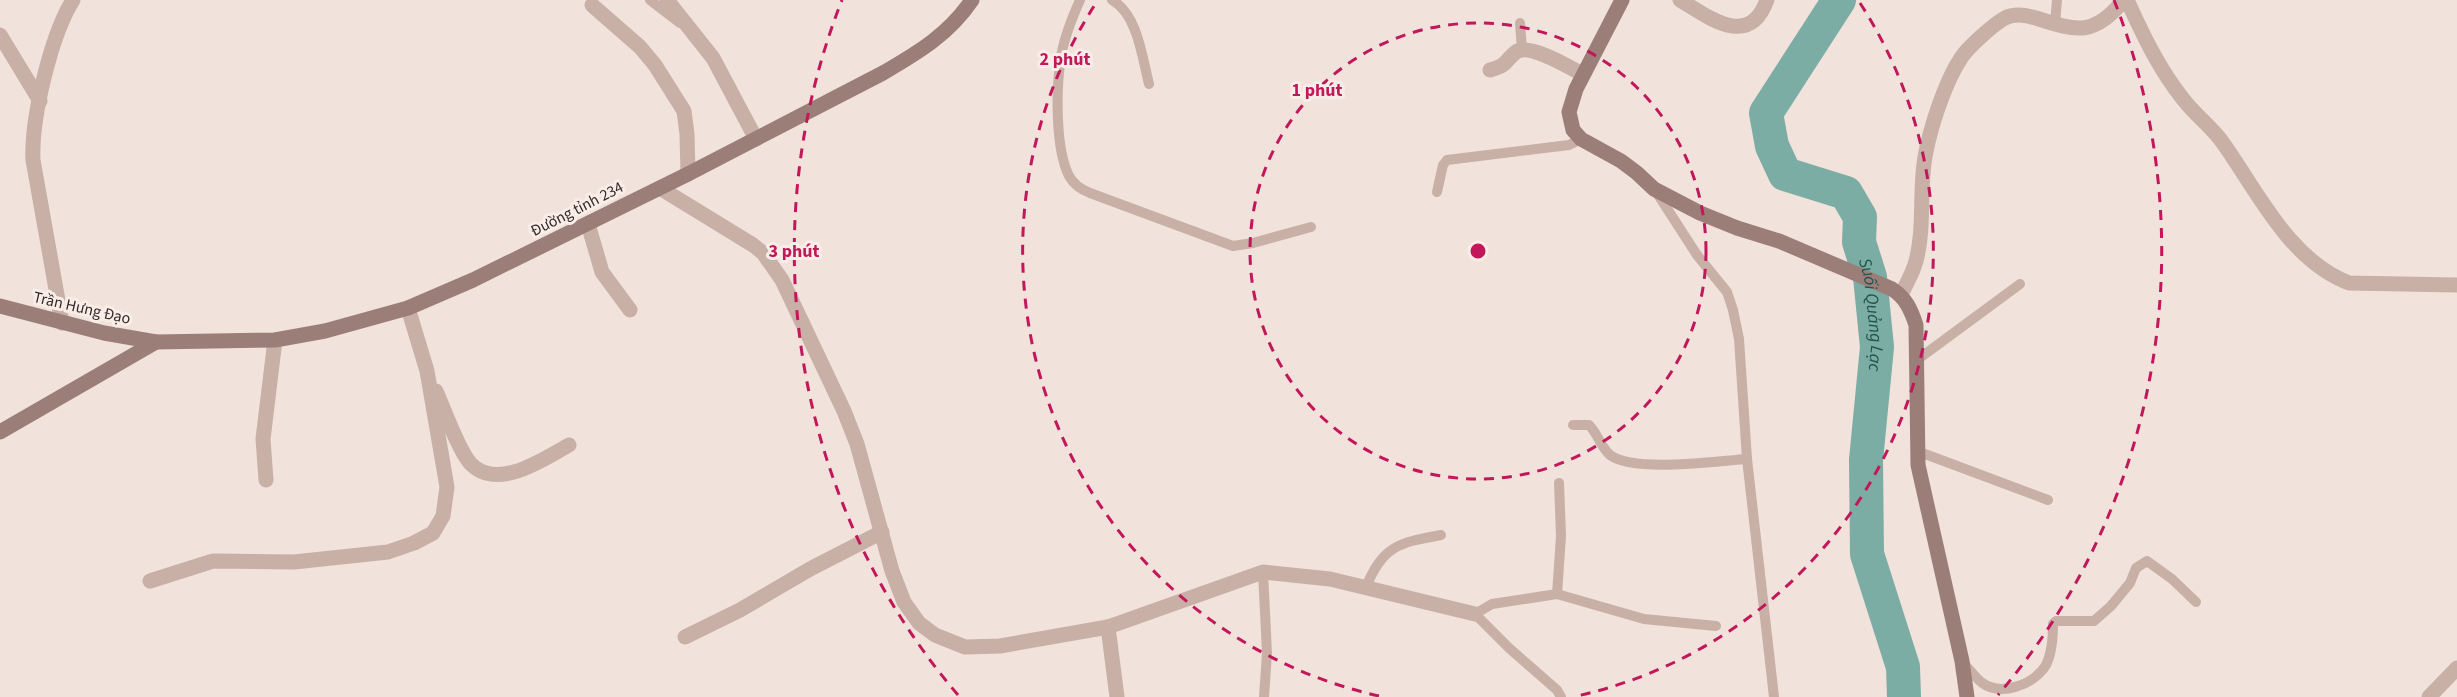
<svg xmlns="http://www.w3.org/2000/svg" width="2457" height="697" font-family="'Source Sans 3',sans-serif">
	<rect width="100%" height="100%" fill="#f1e2db"/>
	<g fill="none" stroke-linecap="round" stroke-linejoin="round">
		<path stroke="#7bada5" stroke-width="34" id="s1" d="M1839,0L1766,113L1772,146L1785,174L1846,193L1860,217L1859,242L1870,277L1877,347L1866,460L1867,554L1903,667L1904,697"/>
		<g stroke="#c8b0a7" stroke-width="10">
			<polyline points="650,0 680,23"/>
			<path d="M1080,0C1072,18 1064,37 1061,57C1056,88 1055,148 1069,176C1074,185 1081,189 1090,193L1233,246L1253,243L1311,227"/>
			<path d="M1112,0C1138,15 1142,57 1149,84"/>
			<polyline points="1520,23 1522,49"/>
			<polyline points="2055,24 2057,0"/>
			<polyline points="1655,190 1697,255 1727,292 1733,310 1739,339 1747,459 1774,697"/>
			<polyline points="1437,192 1443,165 1447,160 1569,145 1581,139"/>
			<polyline points="1917,360 2020,284"/>
			<path d="M1573,425H1589C1598,434 1600,446 1610,455C1634,473 1716,461 1747,459"/>
			<polyline points="1917,451 2048,500"/>
			<polyline points="1559,483 1561,536 1557,594 1492,604 1475,614 1509,648 1557,690 1561,697"/>
			<polyline points="1263,572 1267,653 1264,697"/>
			<path d="M1365,589C1383,546 1397,543 1441,535"/>
			<polyline points="1557,594 1644,619 1716,626"/>
			<path d="M1962,661C1968,668 1974,676 1981,682C2000,697 2034,685 2046,665C2052,653 2053,637 2053,624L2056,621H2094L2111,606L2130,583L2136,568L2147,561L2172,579L2196,602"/>
		</g>
		<g stroke="#c8b0a7" stroke-width="15">
			<polyline points="667,0 713,58 756,139"/>
			<path d="M1680,0C1710,18 1749,49 1767,0"/>
			<path d="M2127,0C2143,35 2159,69 2183,99C2195,115 2212,127 2223,143C2258,192 2289,260 2349,283L2457,285"/>
			<polyline points="592,5 640,47 655,65 684,111 687,134 688,174"/>
			<polyline points="0,35 40,101"/>
			<path d="M1490,70C1510,64 1503,62 1516,52C1529,43 1569,67 1582,74"/>
			<polyline points="660,188 753,245 763,253 782,280 844,411 857,444 892,571 904,602 919,623 935,635 965,647 1000,646 1108,627 1263,572 1330,579 1475,614"/>
			<polyline points="588,224 602,272 630,310"/>
			<path d="M1901,295C1906,284 1913,273 1916,261C1925,227 1919,191 1925,157C1930,128 1945,82 1961,58C1968,47 1994,24 2005,18C2015,13 2026,15 2036,18C2079,32 2093,36 2124,0"/>
			<path d="M62,323L33,160C31,119 51,35 73,0"/>
			<path d="M436,391C444,409 458,449 470,463C497,492 543,459 569,445"/>
			<polyline points="266,480 263,439 275,340"/>
			<polyline points="150,581 213,561 294,562 388,552 414,543 433,533 443,516 447,487 427,371 408,308"/>
			<polyline points="1108,627 1117,697"/>
			<polyline points="685,637 740,610 810,569 882,532"/>
			<polyline points="2429,697 2457,668"/>
		</g>
		<g stroke="#9c7e79" stroke-width="15">
			<path d="M1622,0L1576,89L1569,112L1573,130L1581,139L1621,161L1637,173L1654,189L1700,213L1737,228L1779,241L1892,289C1906,298 1911,310 1916,325L1918,465L1962,661L1967,697"/>
			<path d="M0,306L104,333L156,342L275,340L325,331L408,308L473,280L688,174L883,73C919,52 949,34 972,0"/>
			<polyline points="0,432 156,342"/>
		</g>
	</g>
	<g fill="none" stroke="#c2185b" stroke-width="3" stroke-dasharray="10 8">
		<circle cx="1478" cy="251" r="228"/>
		<path d="M1379 696A456 456 0 0 1 1096 3M1860 3A456 456 0 0 1 1577 696"/>
		<path d="M958 695A684 684 0 0 1 842 0M2114 0A684 684 0 0 1 1998 695"/>
	</g>
	<g text-anchor="middle" dominant-baseline="central" stroke-width="6" stroke-linejoin="round" paint-order="stroke">
		<g font-size="16" fill="#352927" stroke="#f9ede7">
			<text transform="translate(577 209) rotate(-27)">Đường tỉnh 234</text>
			<text transform="translate(82 308) rotate(13)">Trần Hưng Đạo</text>
		</g>
		<g font-size="18" font-style="italic" fill="#1e554e" stroke="#f9ede7">
			<text stroke="none"><textPath href="#s1" startOffset="390">Suối Quảng Lạc</textPath></text>
		</g>
	</g>
	<circle cx="1478" cy="251" r="9" fill="#c2185b" stroke="#f9ede7" stroke-width="3"/>
	<g font-size="18" text-anchor="middle" font-weight="bold" fill="#c2185b" stroke="#f9ede7" stroke-width="6" stroke-linejoin="round" paint-order="stroke">
		<text x="1065" y="65">2 phút</text>
		<text x="1317" y="96">1 phút</text>
		<text x="794" y="257">3 phút</text>
	</g>
</svg>
